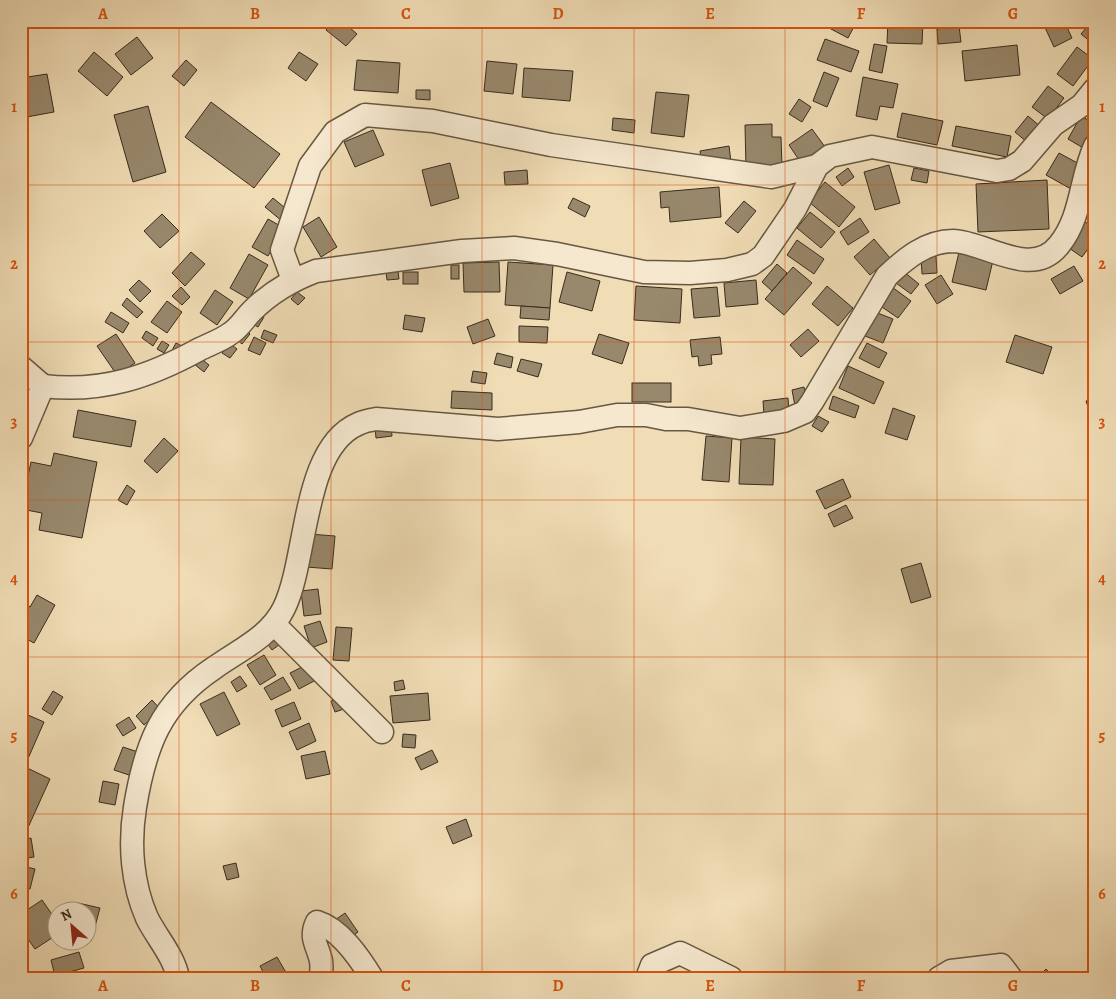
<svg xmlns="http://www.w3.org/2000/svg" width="1116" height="999" font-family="Alegreya,serif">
	<rect width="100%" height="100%" fill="#f0dcb5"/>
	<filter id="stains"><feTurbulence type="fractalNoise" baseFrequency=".004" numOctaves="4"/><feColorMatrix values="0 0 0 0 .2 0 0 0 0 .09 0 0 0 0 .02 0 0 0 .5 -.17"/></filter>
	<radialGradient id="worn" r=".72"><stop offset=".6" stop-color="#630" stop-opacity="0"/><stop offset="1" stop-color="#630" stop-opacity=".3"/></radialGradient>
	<g fill="#98886c" stroke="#382c1d">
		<polygon points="333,21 342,21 357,34 346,46 326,30"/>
		<polygon points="816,21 857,21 848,38"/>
		<polygon points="888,21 923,21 922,44 887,43"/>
		<polygon points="1042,21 1064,21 1072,38 1054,47"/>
		<polygon points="1092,21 1095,21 1095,45 1081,34"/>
		<polygon points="959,26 961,42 938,44 937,29"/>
		<polygon points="137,37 153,58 131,75 115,54"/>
		<polygon points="825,39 859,51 851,72 817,60"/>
		<polygon points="874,44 887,46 882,73 869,70"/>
		<polygon points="1017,45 1020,75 965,81 962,51"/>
		<polygon points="1077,47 1093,59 1073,86 1057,74"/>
		<polygon points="94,52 123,77 107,96 78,71"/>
		<polygon points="299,52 318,64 306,81 288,68"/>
		<polygon points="186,60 197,70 184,86 172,76"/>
		<polygon points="357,60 400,63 398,93 354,90"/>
		<polygon points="487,61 517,64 513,94 484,91"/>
		<polygon points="524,68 573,71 570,101 522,97"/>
		<polygon points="824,72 839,78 827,107 813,101"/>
		<polygon points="47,74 54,112 21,118 21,78"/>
		<polygon points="863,77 898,84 893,108 880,106 877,120 856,116"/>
		<polygon points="1048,86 1064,98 1048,119 1032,107"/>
		<polygon points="416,90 430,90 430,100 416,99"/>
		<polygon points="656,92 689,95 684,137 651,133"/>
		<polygon points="799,99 811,107 802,122 789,114"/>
		<polygon points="211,102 280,154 254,188 185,137"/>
		<polygon points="148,106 166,172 133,182 114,115"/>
		<polygon points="902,113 943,121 937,145 897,137"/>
		<polygon points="1028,116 1041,127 1028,143 1015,132"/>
		<polygon points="1081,116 1095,124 1095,133 1085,149 1068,139"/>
		<polygon points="613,118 635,120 634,133 612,130"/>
		<polygon points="772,124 772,137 781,137 782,167 746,169 745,125"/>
		<polygon points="956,126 1011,136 1007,157 952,146"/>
		<polygon points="812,129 825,147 801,163 789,145"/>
		<polygon points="373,130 384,155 355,167 344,142"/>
		<polygon points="729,146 731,162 702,167 700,151"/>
		<polygon points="1059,153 1083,166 1071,189 1046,175"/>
		<polygon points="450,163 459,198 431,206 422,170"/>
		<polygon points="889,165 900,203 875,210 864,172"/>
		<polygon points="848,168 854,177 842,186 836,177"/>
		<polygon points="914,168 929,171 927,183 911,180"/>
		<polygon points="527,170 528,184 505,185 504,172"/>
		<polygon points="1047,180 1049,229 978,232 976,184"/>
		<polygon points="825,182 855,207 839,227 809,202"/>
		<polygon points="719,187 721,217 670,222 669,207 661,208 660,192"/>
		<polygon points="1095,197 1095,220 1086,216"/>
		<polygon points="273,198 290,212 282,221 265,207"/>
		<polygon points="573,198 590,206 585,217 568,208"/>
		<polygon points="744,201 756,211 738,233 725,223"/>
		<polygon points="810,212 835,232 821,248 797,228"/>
		<polygon points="162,214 179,231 160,248 144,231"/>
		<polygon points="319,217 337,247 321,257 303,227"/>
		<polygon points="860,218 869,232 848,245 840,232"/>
		<polygon points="268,219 284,228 268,256 252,247"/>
		<polygon points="1084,221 1095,229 1095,239 1082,257 1066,246"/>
		<polygon points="874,239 890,258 870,275 854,257"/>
		<polygon points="797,240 824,259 814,274 787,255"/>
		<polygon points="960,248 994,256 986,290 952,282"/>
		<polygon points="191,252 205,264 185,286 172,273"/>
		<polygon points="249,254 268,265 249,299 230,288"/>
		<polygon points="936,256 937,273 922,274 921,257"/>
		<polygon points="499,262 500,292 464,292 463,263"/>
		<polygon points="508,262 553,265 550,308 505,305"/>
		<polygon points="777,264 787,273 772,291 762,282"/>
		<rect x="451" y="265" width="8" height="14"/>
		<polygon points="1074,266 1083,281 1060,294 1051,279"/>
		<polygon points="793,267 812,283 784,315 765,299"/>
		<polygon points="398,271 399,279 387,280 386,272"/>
		<rect x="403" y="272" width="15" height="12"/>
		<polygon points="567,272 600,281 592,311 559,302"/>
		<polygon points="904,272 919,284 911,294 896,283"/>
		<polygon points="941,275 953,294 937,304 925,285"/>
		<polygon points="139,280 151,291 140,302 129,290"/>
		<polygon points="756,280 758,304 726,307 724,283"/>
		<polygon points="636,286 682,289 680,323 634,320"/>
		<polygon points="827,286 853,308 838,326 812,304"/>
		<polygon points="181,287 190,297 182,305 172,296"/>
		<polygon points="717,287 720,316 694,318 691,289"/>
		<polygon points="892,287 911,301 898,318 879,305"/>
		<polygon points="215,290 233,302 217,325 200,313"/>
		<polygon points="297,292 305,298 298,305 291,299"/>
		<polygon points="127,298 143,312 137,318 122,305"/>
		<polygon points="167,301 182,312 167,333 151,322"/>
		<polygon points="1094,303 1095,303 1095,316 1088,312"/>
		<polygon points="521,306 550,308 549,320 520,318"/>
		<polygon points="111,312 129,323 123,333 105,322"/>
		<polygon points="875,312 893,319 883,343 865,336"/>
		<polygon points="257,313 264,317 258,327 251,323"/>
		<polygon points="405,315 425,318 422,332 403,329"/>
		<polygon points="488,319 495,336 473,344 467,327"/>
		<polygon points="519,326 548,327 547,343 519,342"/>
		<polygon points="244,329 250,334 242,344 236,339"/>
		<polygon points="808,329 819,341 801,357 790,345"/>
		<polygon points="264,330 277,335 273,343 261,338"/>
		<polygon points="146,331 158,338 153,346 142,338"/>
		<polygon points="116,334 135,363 117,375 97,346"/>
		<polygon points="599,334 629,343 622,364 592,354"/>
		<polygon points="1015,335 1052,347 1043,374 1006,362"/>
		<polygon points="254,337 266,343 260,355 248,350"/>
		<polygon points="720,337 722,354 711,355 712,364 699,366 698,356 692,357 690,340"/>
		<polygon points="162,341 169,345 164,353 157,349"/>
		<polygon points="176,343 186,348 170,354"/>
		<polygon points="229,343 237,349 230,358 222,353"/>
		<polygon points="867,343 887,353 879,368 859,358"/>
		<polygon points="497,353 513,357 511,368 494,364"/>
		<polygon points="199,357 209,365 204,372 194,364"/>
		<polygon points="521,359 542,364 538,377 517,371"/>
		<polygon points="848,366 884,382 874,404 839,388"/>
		<polygon points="473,371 487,373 485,384 471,382"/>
		<rect x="632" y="383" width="39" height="19"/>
		<polygon points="804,387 807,404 795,406 792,390"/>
		<polygon points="452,391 492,393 492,410 451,408"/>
		<polygon points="833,396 859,406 855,418 829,409"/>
		<polygon points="788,398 789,412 764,415 763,401"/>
		<polygon points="1095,398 1095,420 1093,421 1086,401"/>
		<polygon points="893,408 915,416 907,440 885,433"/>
		<polygon points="78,410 136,421 131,447 73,437"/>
		<polygon points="818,416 829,422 822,432 812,426"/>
		<polygon points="391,425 392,436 376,438 375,427"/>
		<polygon points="706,436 732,438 729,482 702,480"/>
		<polygon points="741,437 775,439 773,485 739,484"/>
		<polygon points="164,438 178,451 157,473 144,461"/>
		<polygon points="54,453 97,462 82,538 39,530 42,513 21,509 31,462 51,466"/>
		<polygon points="843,479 851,497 825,509 816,491"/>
		<polygon points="127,485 135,491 127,505 118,500"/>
		<polygon points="846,505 853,518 834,527 828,514"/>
		<polygon points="309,534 335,536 332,569 306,567"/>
		<polygon points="921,563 931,597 911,603 901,569"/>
		<polygon points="318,589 321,614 304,616 301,591"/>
		<polygon points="37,595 55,605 34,643 21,636 21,602 30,607"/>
		<polygon points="320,621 327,642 311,648 304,626"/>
		<polygon points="336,627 352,628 349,661 333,660"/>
		<polygon points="277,634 283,642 272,650 266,642"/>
		<polygon points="264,655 276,675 260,685 247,665"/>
		<polygon points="308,664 316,680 299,689 290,673"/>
		<polygon points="240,676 247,686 237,692 231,682"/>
		<polygon points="283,677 291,690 271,700 264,688"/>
		<polygon points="403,680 405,689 395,691 394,682"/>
		<polygon points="53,691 63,697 52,715 42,709"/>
		<polygon points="224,692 240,724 217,736 200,704"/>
		<polygon points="428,693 430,720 393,723 390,696"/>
		<polygon points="343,698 347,708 335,712 331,701"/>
		<polygon points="152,700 161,710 144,725 136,716"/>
		<polygon points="294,702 301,719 282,727 275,710"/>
		<polygon points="28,715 44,722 27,761 21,759 21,729"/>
		<polygon points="129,717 136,728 123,736 116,725"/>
		<polygon points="309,723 316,741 297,750 289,732"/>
		<polygon points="403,734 416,735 415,748 402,747"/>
		<polygon points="123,747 138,752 129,775 114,770"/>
		<polygon points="432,750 438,762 421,770 415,758"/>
		<polygon points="325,751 330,774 306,779 301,756"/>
		<polygon points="21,765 50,779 26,832 21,830"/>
		<polygon points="103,781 119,784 115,805 99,802"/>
		<polygon points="466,819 472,836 453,844 446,827"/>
		<polygon points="31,838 34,857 21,859 21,840"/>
		<polygon points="236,863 239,877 227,880 223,866"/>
		<polygon points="22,866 35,869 30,889 21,887"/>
		<polygon points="42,900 58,923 58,934 35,949 21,929 21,914"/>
		<polygon points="78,903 100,908 91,941 88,940 88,912 76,912"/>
		<polygon points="345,913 358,932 349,939 335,920"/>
		<polygon points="79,952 84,968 55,976 51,960"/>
		<polygon points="277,957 288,976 266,978 260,966"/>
		<polygon points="1046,969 1054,978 1037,978"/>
	</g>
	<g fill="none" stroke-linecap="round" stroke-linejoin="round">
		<defs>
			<g id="minor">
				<polyline points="293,280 282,250 310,166 335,132 365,115 433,121 551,145 771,177 817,166"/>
				<polyline points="21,367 43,386"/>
				<path d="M21,438L43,386C102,393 149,377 200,349C210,344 222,340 231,333C239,328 245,318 252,311C270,293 292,280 316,271L462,251L514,248L557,254L644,272L690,273L727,270L752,264L763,256L795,209L817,166L830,156L872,147L997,171L1009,169L1022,161L1053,125L1082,105L1095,89"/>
				<polyline points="275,625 382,732"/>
				<path d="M178,978C174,956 157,938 147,918C132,884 129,844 135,807C145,746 160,704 214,668C239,650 270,637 284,608C308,559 302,448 358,424C364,421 370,420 376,419L498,429L579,422L617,415H646L666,419H688L740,428L784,421L805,412L812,402L887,276C905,259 926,241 953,241C986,242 1032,280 1059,245C1082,217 1080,179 1095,146"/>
				<path d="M321,978C321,973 322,966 321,961C318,946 309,938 317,922C340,929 359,957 372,978"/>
				<polyline points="647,978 652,965 680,953 731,978"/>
				<polyline points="939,978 951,971 1001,965 1011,978"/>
			</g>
		</defs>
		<use href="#minor" stroke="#665843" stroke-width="25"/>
		<use href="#minor" stroke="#f5e8cf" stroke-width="22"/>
	</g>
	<path fill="none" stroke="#d6540e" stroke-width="1" stroke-opacity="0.55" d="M179,21V978M331,21V978M482,21V978M634,21V978M785,21V978M937,21V978M21,185H1095M21,342H1095M21,500H1095M21,657H1095M21,814H1095"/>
	<rect width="1116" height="999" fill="none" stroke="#f0dcb5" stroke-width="55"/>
	<g transform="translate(72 926) rotate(333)"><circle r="24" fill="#f5e8cf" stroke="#a99d88"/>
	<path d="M0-4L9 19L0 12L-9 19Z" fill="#8f2418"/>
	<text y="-8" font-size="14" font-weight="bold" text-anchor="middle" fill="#382c1d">N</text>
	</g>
	<rect x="28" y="28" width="1060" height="944" fill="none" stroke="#d6540e" stroke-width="2"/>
	<g font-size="16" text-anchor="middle" font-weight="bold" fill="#d6540e">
		<text x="103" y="19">A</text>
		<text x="255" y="19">B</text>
		<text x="406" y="19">C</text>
		<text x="558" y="19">D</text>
		<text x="710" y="19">E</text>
		<text x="861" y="19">F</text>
		<text x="1013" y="19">G</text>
		<text x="14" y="112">1</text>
		<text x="1102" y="112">1</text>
		<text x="14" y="269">2</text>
		<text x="1102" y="269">2</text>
		<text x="14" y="427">3</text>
		<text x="1102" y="427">3</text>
		<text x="14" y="584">4</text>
		<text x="1102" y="584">4</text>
		<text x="14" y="741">5</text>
		<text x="1102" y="741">5</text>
		<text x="14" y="899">6</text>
		<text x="1102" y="899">6</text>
		<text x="103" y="991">A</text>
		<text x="255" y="991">B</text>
		<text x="406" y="991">C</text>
		<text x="558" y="991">D</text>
		<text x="710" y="991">E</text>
		<text x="861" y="991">F</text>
		<text x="1013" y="991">G</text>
	</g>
	<rect width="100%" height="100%" filter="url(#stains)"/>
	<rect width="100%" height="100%" fill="url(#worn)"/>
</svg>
